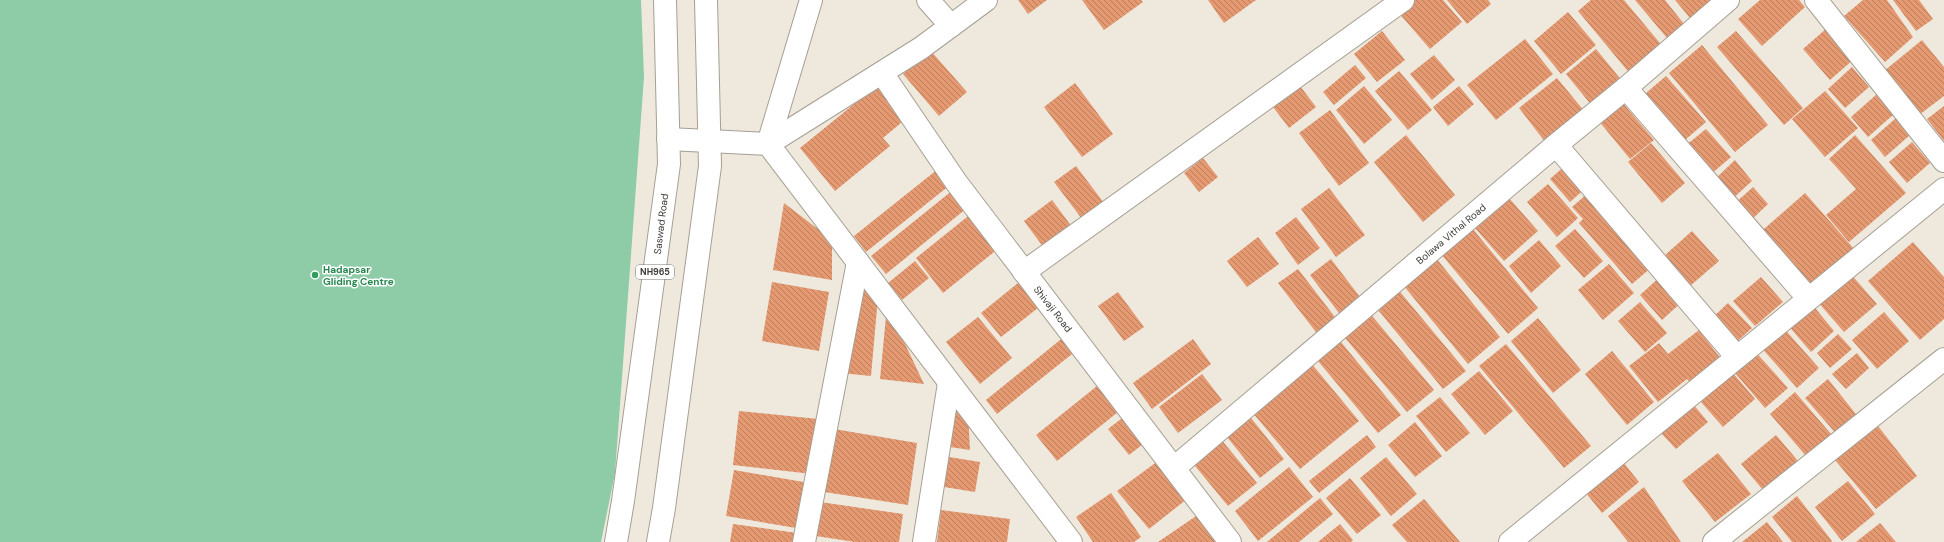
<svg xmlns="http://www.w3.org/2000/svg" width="1944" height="542" font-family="'DM Sans',sans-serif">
	<defs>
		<pattern id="building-back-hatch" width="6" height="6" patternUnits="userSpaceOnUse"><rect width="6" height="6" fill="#e49971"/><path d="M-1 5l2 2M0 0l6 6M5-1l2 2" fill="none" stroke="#ba7e5e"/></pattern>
	</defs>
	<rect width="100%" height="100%" fill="#efe8dc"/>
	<polygon fill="#8dcca7" points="0,0 641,0 644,77 615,473 601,542 0,542"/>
	<g fill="url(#building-back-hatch)">
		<polygon points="1018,0 1047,0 1028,14"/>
		<polygon points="1082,0 1141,0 1143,2 1104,30"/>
		<polygon points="1208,0 1256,0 1224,23"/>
		<polygon points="1413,0 1443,0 1462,22 1430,49 1398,12"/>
		<polygon points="1447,0 1488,0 1491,4 1467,24"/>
		<polygon points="1591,0 1624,0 1664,48 1631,75 1578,11"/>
		<polygon points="1635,0 1665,0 1684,24 1667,38"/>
		<polygon points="1675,0 1722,0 1694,23"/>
		<polygon points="1760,0 1799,0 1805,7 1762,46 1738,19"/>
		<polygon points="1863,0 1887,0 1913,37 1885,62 1844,16"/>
		<polygon points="1893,0 1919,0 1933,19 1916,31"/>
		<polygon points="1568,12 1596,45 1561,74 1534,41"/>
		<polygon points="1827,28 1854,59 1830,80 1803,49"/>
		<polygon points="1382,31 1405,60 1377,82 1354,54"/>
		<polygon points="1736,31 1803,108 1784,125 1717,47"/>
		<polygon points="1525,39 1553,74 1496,120 1467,85"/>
		<polygon points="1922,40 1944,67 1944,96 1919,115 1884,71"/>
		<polygon points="1702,45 1768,125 1735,152 1669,73"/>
		<polygon points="1596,49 1623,82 1593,107 1566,74"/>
		<polygon points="930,50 967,92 939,116 903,74"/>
		<polygon points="1434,55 1455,80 1432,100 1410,74"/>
		<polygon points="1355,65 1366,78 1334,105 1323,92"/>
		<polygon points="1852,67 1869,87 1845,108 1828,89"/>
		<polygon points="1399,71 1432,110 1408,130 1375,91"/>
		<polygon points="1666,76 1706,122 1685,140 1645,94"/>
		<polygon points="1557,78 1585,112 1546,143 1519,108"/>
		<polygon points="1297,82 1316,107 1289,128 1270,103"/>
		<polygon points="880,83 908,117 883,138 890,146 835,191 800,148"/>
		<polygon points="1075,83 1113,134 1082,157 1044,107"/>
		<polygon points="1364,86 1392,120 1364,144 1336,110"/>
		<polygon points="1459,86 1474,104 1448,126 1433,107"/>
		<polygon points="1825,91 1858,128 1825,157 1792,119"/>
		<polygon points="1877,94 1894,114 1868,137 1851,117"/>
		<polygon points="1621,101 1654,140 1630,159 1598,120"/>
		<polygon points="1944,106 1944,141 1927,119"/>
		<polygon points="1330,110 1369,163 1339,186 1299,133"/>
		<polygon points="1896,118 1910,135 1885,157 1871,140"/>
		<polygon points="1706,129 1731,157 1710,175 1685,146"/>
		<polygon points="1406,135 1455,195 1423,222 1374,162"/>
		<polygon points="1855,135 1906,193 1849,242 1826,215 1856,189 1829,159"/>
		<polygon points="1912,142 1930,163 1907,183 1889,162"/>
		<polygon points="1651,143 1685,183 1662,203 1628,162"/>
		<polygon points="1203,158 1218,177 1199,192 1184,173"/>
		<polygon points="1735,160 1752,181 1730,201 1712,182"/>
		<polygon points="1568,163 1588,186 1570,202 1550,179"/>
		<polygon points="1076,166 1107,207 1085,223 1054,182"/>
		<polygon points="938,169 950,185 866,252 854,236"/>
		<polygon points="1548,184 1578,218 1557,237 1527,202"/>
		<polygon points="1753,187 1768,204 1748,223 1733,205"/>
		<polygon points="1329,188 1365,235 1336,257 1301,209"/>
		<polygon points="953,190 967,208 886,274 871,256"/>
		<polygon points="1588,193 1653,266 1632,284 1579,223 1583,219 1572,207"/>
		<polygon points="1805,193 1855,250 1807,292 1757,235"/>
		<polygon points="1509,198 1538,231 1504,261 1475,228"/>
		<polygon points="1052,200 1075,231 1047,252 1024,221"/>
		<polygon points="784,203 832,240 832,280 773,270"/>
		<polygon points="972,213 999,248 943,293 916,258"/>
		<polygon points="1296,217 1320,248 1298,265 1275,233"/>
		<polygon points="1472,228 1538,308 1508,334 1441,254"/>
		<polygon points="1575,229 1603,261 1584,278 1555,246"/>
		<polygon points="1692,231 1719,261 1690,286 1664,256"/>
		<polygon points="1258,237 1279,264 1247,287 1227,261"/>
		<polygon points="1539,240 1561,266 1531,293 1509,266"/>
		<polygon points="1913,242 1944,277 1944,319 1920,340 1868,281"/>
		<polygon points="1436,258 1500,337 1468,364 1403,285"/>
		<polygon points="1331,259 1363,301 1342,317 1310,275"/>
		<polygon points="915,261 929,278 902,300 888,283"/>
		<polygon points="1609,264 1634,293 1603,320 1578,290"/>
		<polygon points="1298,269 1338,321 1319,336 1278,283"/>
		<polygon points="1849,272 1877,304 1844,332 1817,301"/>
		<polygon points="1662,275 1684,300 1662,320 1640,295"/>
		<polygon points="1761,277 1783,302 1755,326 1733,301"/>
		<polygon points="860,278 878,297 871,376 841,373"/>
		<polygon points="1023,279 1043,304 1001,337 981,313"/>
		<polygon points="772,282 829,292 819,351 762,341"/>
		<polygon points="1396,287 1466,371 1443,389 1374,305"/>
		<polygon points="1118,292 1144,327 1124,341 1098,306"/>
		<polygon points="1640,302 1667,333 1645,352 1618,321"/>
		<polygon points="1728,303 1752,328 1732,346 1709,321"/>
		<polygon points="1811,303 1834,331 1811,352 1786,323"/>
		<polygon points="887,306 924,384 880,379"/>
		<polygon points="1368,311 1434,390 1407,412 1341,333"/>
		<polygon points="1884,312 1909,341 1877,369 1852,340"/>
		<polygon points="978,317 1012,358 980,384 946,342"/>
		<polygon points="1538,318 1581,370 1553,393 1511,341"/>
		<polygon points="1781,325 1819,368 1797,388 1758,344"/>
		<polygon points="1699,330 1721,359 1691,383 1687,379 1658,402 1629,366 1659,343 1668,354"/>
		<polygon points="1838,334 1852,349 1830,368 1817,353"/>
		<polygon points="1065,336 1077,350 997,414 986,400"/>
		<polygon points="1336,336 1401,415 1378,433 1313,355"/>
		<polygon points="1193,339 1211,364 1152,409 1133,383"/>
		<polygon points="1506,344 1591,446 1564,468 1479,366"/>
		<polygon points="1752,348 1788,388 1765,408 1730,367"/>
		<polygon points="1612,351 1654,402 1627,425 1585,374"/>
		<polygon points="1857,353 1869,368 1846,389 1832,374"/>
		<polygon points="1311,363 1359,421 1300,469 1252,412"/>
		<polygon points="1479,371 1513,411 1485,435 1451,394"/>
		<polygon points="1733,373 1755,399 1723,427 1701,402"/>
		<polygon points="1202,374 1222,400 1178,433 1159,407"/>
		<polygon points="1828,379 1859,418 1839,437 1805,398"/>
		<polygon points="1097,386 1118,412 1057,461 1036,435"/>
		<polygon points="1795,392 1831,434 1806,456 1770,414"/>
		<polygon points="1440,397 1470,433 1446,452 1416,416"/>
		<polygon points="951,404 968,413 970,450 943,446"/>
		<polygon points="1693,404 1708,422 1676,449 1660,432"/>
		<polygon points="739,411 818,419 812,474 733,465"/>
		<polygon points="1247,413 1284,459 1260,478 1223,432"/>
		<polygon points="1126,415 1147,441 1129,455 1108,429"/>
		<polygon points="1415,422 1442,456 1415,477 1388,445"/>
		<polygon points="1878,426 1917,476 1876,509 1835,460"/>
		<polygon points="828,428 917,443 908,505 818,491"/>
		<polygon points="1367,435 1376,447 1319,493 1309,481"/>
		<polygon points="1776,435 1798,461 1763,490 1741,464"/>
		<polygon points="1220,438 1257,483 1228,506 1191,461"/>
		<polygon points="1718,453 1751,494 1715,522 1682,481"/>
		<polygon points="943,456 980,462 975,492 938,486"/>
		<polygon points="1386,457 1417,494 1391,516 1360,478"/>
		<polygon points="1620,458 1639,482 1602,513 1582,488"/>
		<polygon points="1158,461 1187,499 1149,529 1117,491"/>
		<polygon points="1289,467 1313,497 1258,541 1235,511"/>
		<polygon points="734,470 809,483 802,529 726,516"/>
		<polygon points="1350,478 1381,515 1357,534 1326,498"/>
		<polygon points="1848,481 1875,514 1842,541 1815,507"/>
		<polygon points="1644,487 1681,542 1628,542 1608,516"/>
		<polygon points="1111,493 1141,537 1134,542 1093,542 1076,517"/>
		<polygon points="1797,496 1832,541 1831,542 1792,542 1772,517"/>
		<polygon points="1320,498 1333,514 1299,542 1267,542"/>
		<polygon points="1424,499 1460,542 1407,542 1392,525"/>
		<polygon points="820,502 903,514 899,542 855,542 816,536"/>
		<polygon points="941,510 1010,519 1007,542 937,542"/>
		<polygon points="1202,512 1223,542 1158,542"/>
		<polygon points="1767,522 1783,542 1742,542"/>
		<polygon points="1880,523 1896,542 1856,542"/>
		<polygon points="733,524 797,533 796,542 730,542"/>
		<polygon points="1340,524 1353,540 1351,542 1318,542"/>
	</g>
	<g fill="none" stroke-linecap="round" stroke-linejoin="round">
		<defs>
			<g id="street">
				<polyline points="811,0 768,144 1071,542"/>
				<polyline points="928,0 951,26"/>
				<polyline points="1816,0 1944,161"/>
				<polyline points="882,73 956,182 1230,542"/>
				<polyline points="1626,88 1808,298"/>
				<polyline points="668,139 768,144 921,48 986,0"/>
				<polyline points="1556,145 1736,356"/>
				<polyline points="1024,272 1403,0"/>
				<polyline points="1174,468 1556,145 1626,88 1728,0"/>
				<polyline points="804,542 858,262"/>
				<polyline points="924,542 949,383"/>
				<polyline points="1510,542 1944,189"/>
				<polyline points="1714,542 1944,359"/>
			</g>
			<g id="highway">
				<polyline points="616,542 623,501 669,164 665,0"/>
				<polyline points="658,542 664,508 710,166 706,0"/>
			</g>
		</defs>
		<use href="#street" stroke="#a69f94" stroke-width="24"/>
		<use href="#highway" stroke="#a69f94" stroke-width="24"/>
		<use href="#street" stroke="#fff" stroke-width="22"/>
		<use href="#highway" stroke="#fff" stroke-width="22"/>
	</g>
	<circle fill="#2e9e5b" stroke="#fff" stroke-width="1.5" cx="315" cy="275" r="4"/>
	<g text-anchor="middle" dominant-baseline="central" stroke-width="3" stroke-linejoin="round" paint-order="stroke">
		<rect fill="#fff" stroke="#797673" stroke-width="1" x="636" y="265" width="38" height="14" rx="3"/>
		<g font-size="9" font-weight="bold" fill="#3f3c37">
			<text x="655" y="272">NH965</text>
		</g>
		<g font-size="10" fill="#3f3c37" stroke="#fff">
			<text transform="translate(661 224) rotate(-83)">Saswad Road</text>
			<text transform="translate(1451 234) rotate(-40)">Bolawa Vithal Road</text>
			<text transform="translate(1053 309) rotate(52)">Shivaji Road</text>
		</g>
		<g font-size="10" font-weight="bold" fill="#27864d" stroke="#fff" text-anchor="start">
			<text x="323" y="269">Hadapsar<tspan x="323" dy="12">Gliding Centre</tspan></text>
		</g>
	</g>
</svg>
